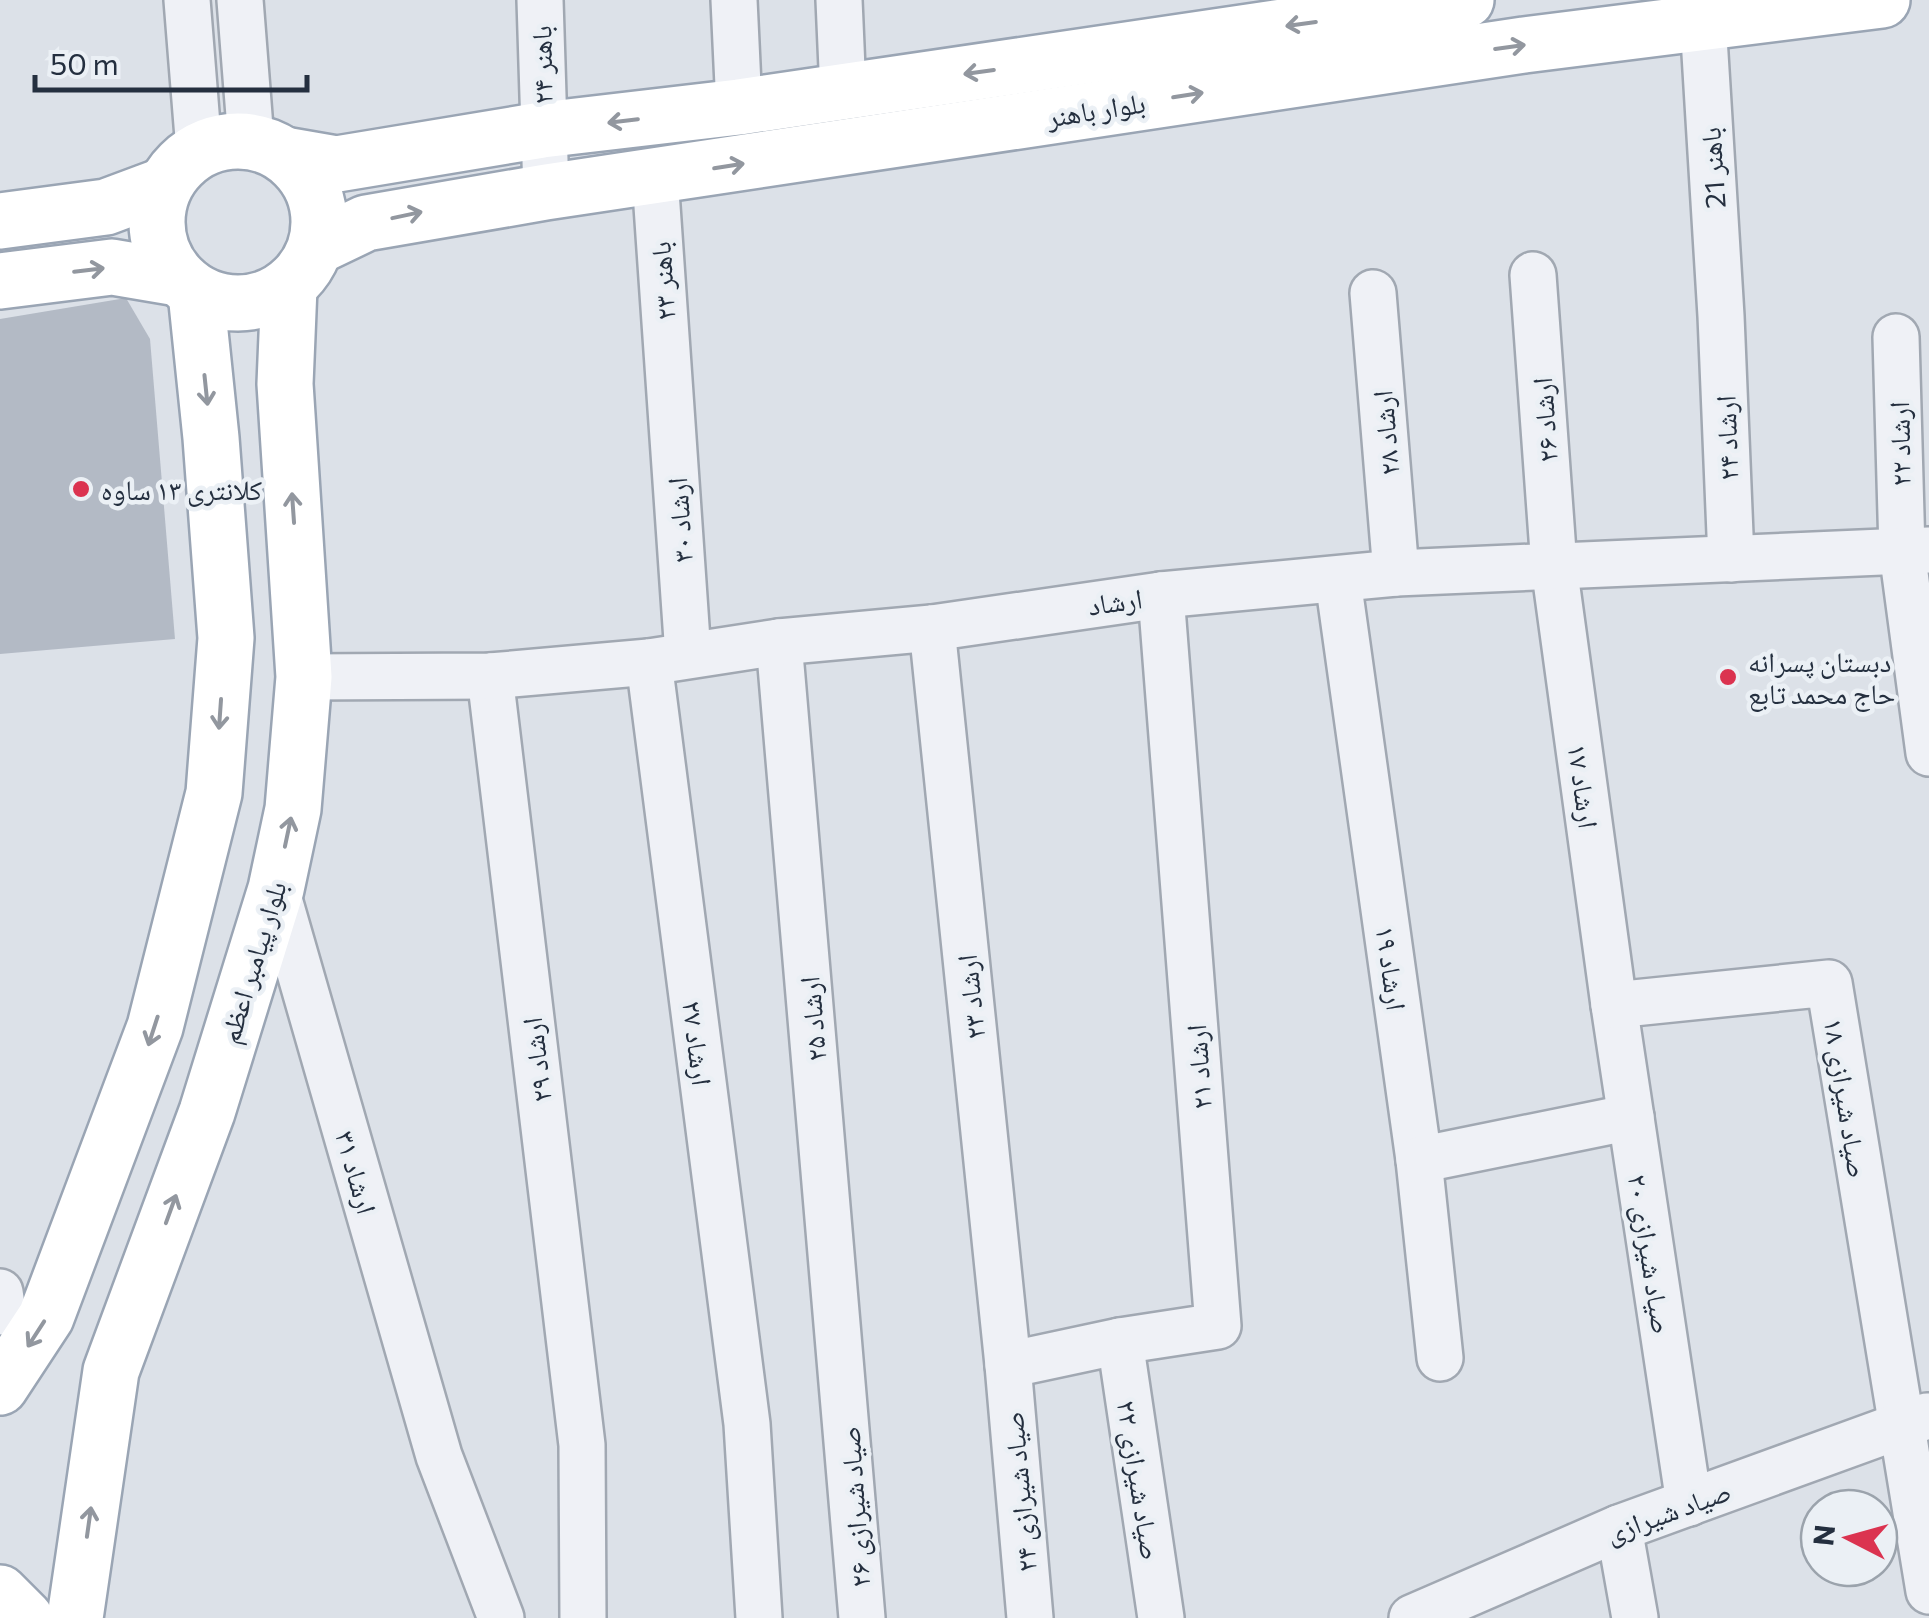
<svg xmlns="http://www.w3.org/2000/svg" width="1929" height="1618" font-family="Commissioner,'Noto Naskh Arabic',sans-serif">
	<rect width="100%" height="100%" fill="#dce1e8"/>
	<polygon fill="#b3bac5" points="126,298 150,339 175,639 0,654 0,319"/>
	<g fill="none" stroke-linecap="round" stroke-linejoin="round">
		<defs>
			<g id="minor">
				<polyline points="187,0 199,150"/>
				<polyline points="240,0 251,141"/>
				<polyline points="540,0 546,192"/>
				<polyline points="734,0 739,107"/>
				<polyline points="839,0 843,92"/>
				<polyline points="1703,21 1721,316 1731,559"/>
				<polyline points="655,177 688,655"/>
				<polyline points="1533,275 1554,566 1614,1005 1689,1503"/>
				<polyline points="1373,293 1396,573"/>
				<polyline points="1896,337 1902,551 1929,753"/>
				<polyline points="1338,580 1419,1160 1440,1358"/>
				<polyline points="932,628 1008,1365 1030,1618"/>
				<polyline points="779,642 862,1618"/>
				<polyline points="649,662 747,1424 759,1618"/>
				<polyline points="490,676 582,1445 583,1618"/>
				<polyline points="304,677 490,676 649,662 779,642 932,628 1161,595 1396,573 1929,550"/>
				<polyline points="276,889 439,1456 501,1618"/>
				<polyline points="1614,1005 1829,983 1929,1591"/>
				<polyline points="1419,1160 1631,1117"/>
				<polyline points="0,1292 3,1312"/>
				<polyline points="1120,1341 1161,1618"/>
				<polyline points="1008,1365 1120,1341 1218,1326 1161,595"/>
				<polyline points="1619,1528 1635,1618"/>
				<polyline points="1412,1618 1619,1528 1927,1416"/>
			</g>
			<g id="major">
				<circle cx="238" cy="222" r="81"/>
				<polyline points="285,155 337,164 542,130 739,107 1466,0"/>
				<polyline points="0,221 106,207 165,185"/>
				<polyline points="316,247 366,223 546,192 1524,45 1882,0"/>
				<polyline points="0,281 112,267 177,278"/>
				<polyline points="0,1387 46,1317 155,1027 214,793 226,638 211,438 196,293"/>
				<polyline points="0,1593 25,1618"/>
				<polyline points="75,1618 111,1371 207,1112 276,889 293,809 304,677 285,384 289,287"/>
			</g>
		</defs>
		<use href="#minor" stroke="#a1a8b2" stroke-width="50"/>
		<use href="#major" stroke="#9aa5b4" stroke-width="60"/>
		<use href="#minor" stroke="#eff1f6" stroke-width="45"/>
		<use href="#major" stroke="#fff" stroke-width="55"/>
	</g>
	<defs><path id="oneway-shaft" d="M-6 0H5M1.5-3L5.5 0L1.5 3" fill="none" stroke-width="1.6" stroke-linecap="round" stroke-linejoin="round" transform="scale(2.5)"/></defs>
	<g stroke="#92979f">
		<use href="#oneway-shaft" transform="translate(1301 24) rotate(172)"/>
		<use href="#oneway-shaft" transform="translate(1510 47) rotate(-8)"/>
		<use href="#oneway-shaft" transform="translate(979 72) rotate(172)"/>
		<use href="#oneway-shaft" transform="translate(1188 95) rotate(-9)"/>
		<use href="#oneway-shaft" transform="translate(623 121) rotate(173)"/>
		<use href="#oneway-shaft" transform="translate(729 166) rotate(-9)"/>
		<use href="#oneway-shaft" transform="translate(407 215) rotate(-12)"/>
		<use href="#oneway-shaft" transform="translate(89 270) rotate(-7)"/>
		<use href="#oneway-shaft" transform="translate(206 390) rotate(84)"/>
		<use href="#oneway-shaft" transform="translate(293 508) rotate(-94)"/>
		<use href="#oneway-shaft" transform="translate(220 714) rotate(94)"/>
		<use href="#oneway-shaft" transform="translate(288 832) rotate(-78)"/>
		<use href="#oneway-shaft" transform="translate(153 1031) rotate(108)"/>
		<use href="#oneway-shaft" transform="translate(171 1209) rotate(-70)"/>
		<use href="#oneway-shaft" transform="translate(36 1334) rotate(123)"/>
		<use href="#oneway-shaft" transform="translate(89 1522) rotate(-82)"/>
	</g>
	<g fill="#db3350" stroke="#ebf0f5" stroke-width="4">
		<circle cx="81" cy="489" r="10"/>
		<circle cx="1728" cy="677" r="10"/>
	</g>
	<g text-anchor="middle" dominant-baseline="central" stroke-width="9" stroke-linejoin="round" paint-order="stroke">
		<g font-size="28" fill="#242f3f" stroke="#ebf0f5">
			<text transform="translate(541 65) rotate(-91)">باهنر ۲۴</text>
			<text transform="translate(1096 109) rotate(-9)">بلوار باهنر</text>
			<text transform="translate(1712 168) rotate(-94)">باهنر 21</text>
			<text transform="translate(662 281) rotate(-94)">باهنر ۲۳</text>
			<text transform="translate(1544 420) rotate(-94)">ارشاد ۲۶</text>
			<text transform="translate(1385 433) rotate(-95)">ارشاد ۲۸</text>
			<text transform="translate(1726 438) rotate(-92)">ارشاد ۲۴</text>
			<text transform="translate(1899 444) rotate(-91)">ارشاد ۲۲</text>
			<text transform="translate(679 520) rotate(-94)">ارشاد ۳۰</text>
			<text transform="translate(1115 601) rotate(-8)">ارشاد</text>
			<text transform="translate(1584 786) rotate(82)">ارشاد ۱۷</text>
			<text transform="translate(252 962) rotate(-73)">بلوار پیامبر اعظم</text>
			<text transform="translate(1392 968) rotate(82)">ارشاد ۱۹</text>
			<text transform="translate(970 997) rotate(-96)">ارشاد ۲۳</text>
			<text transform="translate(812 1019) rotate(-95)">ارشاد ۲۵</text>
			<text transform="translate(698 1043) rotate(83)">ارشاد ۲۷</text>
			<text transform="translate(536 1060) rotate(-97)">ارشاد ۲۹</text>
			<text transform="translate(1198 1067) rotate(-94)">ارشاد ۲۱</text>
			<text transform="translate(1847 1098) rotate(81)">صیاد شیرازی ۱۸</text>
			<text transform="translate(357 1172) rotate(74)">ارشاد ۳۱</text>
			<text transform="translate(1651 1254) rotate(81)">صیاد شیرازی ۲۰</text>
			<text transform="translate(1140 1480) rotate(81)">صیاد شیرازی ۲۲</text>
			<text transform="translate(1019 1492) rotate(-95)">صیاد شیرازی ۲۴</text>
			<text transform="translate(854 1507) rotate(-94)">صیاد شیرازی ۲۶</text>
			<text transform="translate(1668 1511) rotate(-20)">صیاد شیرازی</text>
		</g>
		<g font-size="28" fill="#242f3f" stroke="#ebf0f5" text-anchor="start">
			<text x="101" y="489">کلانتری ۱۳ ساوه</text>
			<text x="1748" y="661">دبستان پسرانه<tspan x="1748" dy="32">حاج محمد تابع</tspan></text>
		</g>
	</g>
	<g transform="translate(1849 1538) rotate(276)"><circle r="48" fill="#ebf0f5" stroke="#9ba3ac" stroke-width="2.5"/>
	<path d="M0-8L18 38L0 25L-18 38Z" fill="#db3350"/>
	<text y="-15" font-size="28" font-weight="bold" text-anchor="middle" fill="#242f3f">N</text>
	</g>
	<path d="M35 75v15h272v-15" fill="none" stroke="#242f3f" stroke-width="5"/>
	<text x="50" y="75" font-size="30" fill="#242f3f" stroke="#ebf0f5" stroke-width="8" paint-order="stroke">50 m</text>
</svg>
